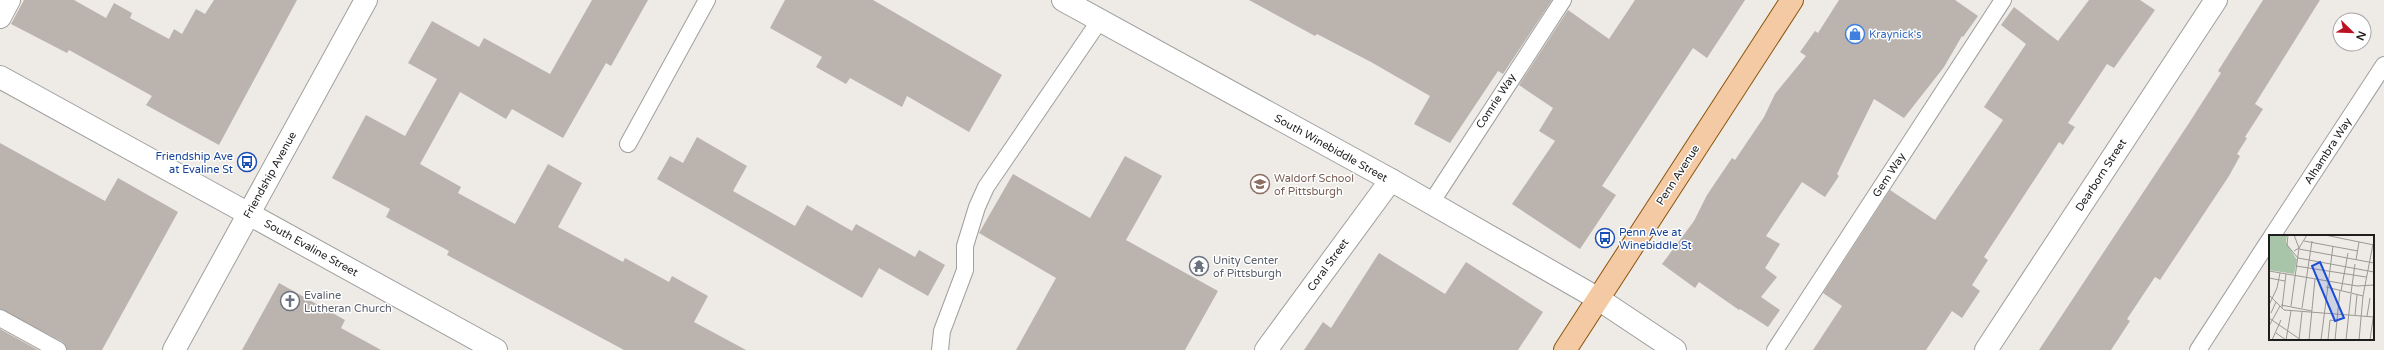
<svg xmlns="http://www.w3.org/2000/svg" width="2384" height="350" font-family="'Varela Round',sans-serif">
	<rect width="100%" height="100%" fill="#eeeae5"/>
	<g fill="#bbb3ae">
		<polygon points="24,0 74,0 106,18 114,3 132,13 130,18 169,39 174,29 182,34 196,9 205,14 214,0 297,0 219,145 146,105 152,96 69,50 67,53 11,24"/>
		<polygon points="592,0 648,0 611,66 606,63 563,138 512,109 506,119 460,92 420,164 461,187 458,193 515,224 548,164 582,183 558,227 623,262 625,258 669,282 672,276 708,296 694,322 746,350 624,350 447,255 449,251 386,217 390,209 332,178 366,115 405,136 437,79 408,63 432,21 479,47 484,38 550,74"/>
		<polygon points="785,0 873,0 1002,75 969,132 907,96 902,107 850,78 846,84 816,67 822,57 770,28"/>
		<polygon points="1249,0 1552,0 1503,74 1498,71 1450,143 1414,124 1430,96 1371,62 1317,34 1315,36"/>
		<polygon points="1635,0 1745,0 1707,58 1693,48 1602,186 1616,195 1580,249 1512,204 1555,141 1539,131 1553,108 1519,85 1568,10 1609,39"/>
		<polygon points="1839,0 1955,0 1978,16 1963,37 1962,36 1944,67 1904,118 1874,99 1837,174 1839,176 1825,197 1802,182 1766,236 1780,244 1765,268 1777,277 1761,297 1780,310 1768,327 1740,309 1739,310 1699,282 1695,288 1662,264 1694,221 1707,195 1732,158 1735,160 1764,117 1775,94 1806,56 1800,52 1815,31 1818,33"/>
		<polygon points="2089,0 2140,0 2155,10 2114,68 2107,64 2068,123 2075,127 2063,145 2059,142 1984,257 1988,260 1972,285 1980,291 1962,318 1952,311 1926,350 1813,350 1842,306 1823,293 1890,190 1935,220 2003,120 1984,107 2026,44 2001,25 2014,7 2058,41"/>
		<polygon points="2263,0 2320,0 2255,104 2263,109 2245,137 2247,138 2237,154 2240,156 2229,176 2160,280 2155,277 2127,319 2130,321 2111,350 2039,350 2189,123 2221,73 2218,71"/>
		<polygon points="697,137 747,166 733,191 795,226 807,205 852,231 856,224 915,257 919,250 945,265 928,296 879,268 862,298 657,179 670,156 683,163"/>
		<polygon points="0,143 105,201 118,178 178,212 102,350 67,350 63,342 0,309"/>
		<polygon points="1125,156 1162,176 1126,240 1218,291 1185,350 1016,350 1056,278 979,233 1013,174 1090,218"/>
		<polygon points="1379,253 1445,294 1466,262 1543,312 1518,350 1304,350 1323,322 1331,328"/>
		<polygon points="279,283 345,320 341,328 381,350 242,350"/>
		<polygon points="0,329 38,350 0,350"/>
	</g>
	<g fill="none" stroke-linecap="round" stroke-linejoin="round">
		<defs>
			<g id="service">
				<polyline points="628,144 707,0"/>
				<polyline points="1431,203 1563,0"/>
				<polyline points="2272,236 2384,65"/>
				<polyline points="0,318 58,350"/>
				<polyline points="940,350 942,331 965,270 965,246 977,207 986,187 1100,20"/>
				<polyline points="1775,350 2003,0"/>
				<polyline points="2198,350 2270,239"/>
			</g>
			<g id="minor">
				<polyline points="1063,0 1391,180 1597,298 1675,350"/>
				<polyline points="0,17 9,0"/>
				<polyline points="0,77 496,350"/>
				<polyline points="1266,350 1391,180"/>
				<polyline points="1986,350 2216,0"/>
			</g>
			<polyline id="tertiary" points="174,350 366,0"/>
			<polyline id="primary" points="1565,350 1792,0"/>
		</defs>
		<use href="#service" stroke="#9f9f9f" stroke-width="18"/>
		<use href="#minor" stroke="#9f9f9f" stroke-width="24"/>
		<use href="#tertiary" stroke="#9f9f9f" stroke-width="24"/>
		<use href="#primary" stroke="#8c550c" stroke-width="24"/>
		<use href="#service" stroke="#fff" stroke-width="16"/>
		<use href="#minor" stroke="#fff" stroke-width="22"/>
		<use href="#tertiary" stroke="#fff" stroke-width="22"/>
		<use href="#primary" stroke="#f4caa4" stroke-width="22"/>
	</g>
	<defs>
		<symbol id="shop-ring" viewBox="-11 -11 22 22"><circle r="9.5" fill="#fff" stroke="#3f7fe0" stroke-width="1.5"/><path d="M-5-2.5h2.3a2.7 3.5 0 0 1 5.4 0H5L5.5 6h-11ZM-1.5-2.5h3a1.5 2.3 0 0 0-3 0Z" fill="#3f7fe0"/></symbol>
		<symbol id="bus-ring" viewBox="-11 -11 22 22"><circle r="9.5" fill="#fff" stroke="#1a4fb4" stroke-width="1.5"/><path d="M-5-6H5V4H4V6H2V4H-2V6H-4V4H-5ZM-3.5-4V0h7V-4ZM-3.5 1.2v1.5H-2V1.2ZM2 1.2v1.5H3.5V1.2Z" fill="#1a4fb4"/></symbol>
		<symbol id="school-ring" viewBox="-11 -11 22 22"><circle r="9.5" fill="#fff" stroke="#8d6e63" stroke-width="1.5"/><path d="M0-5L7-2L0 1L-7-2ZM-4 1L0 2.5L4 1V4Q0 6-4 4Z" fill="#8d6e63"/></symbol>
		<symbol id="temple-ring" viewBox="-11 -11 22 22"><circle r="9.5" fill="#fff" stroke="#6b7280" stroke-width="1.5"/><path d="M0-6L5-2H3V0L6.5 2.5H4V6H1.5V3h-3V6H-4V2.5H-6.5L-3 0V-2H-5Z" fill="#6b7280"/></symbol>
		<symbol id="church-ring" viewBox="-11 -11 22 22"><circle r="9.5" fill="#fff" stroke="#6b7280" stroke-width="1.5"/><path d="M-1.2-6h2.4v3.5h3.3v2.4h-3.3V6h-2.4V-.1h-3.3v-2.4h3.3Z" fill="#6b7280"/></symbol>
	</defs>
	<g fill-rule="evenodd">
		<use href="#shop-ring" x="1844" y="23" width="22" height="22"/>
		<use href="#bus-ring" x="236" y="151" width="22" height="22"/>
		<use href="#school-ring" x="1249" y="173" width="22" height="22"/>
		<use href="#bus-ring" x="1594" y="227" width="22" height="22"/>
		<use href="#temple-ring" x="1188" y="255" width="22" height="22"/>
		<use href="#church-ring" x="279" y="290" width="22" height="22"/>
	</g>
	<g text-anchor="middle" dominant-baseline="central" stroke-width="3" stroke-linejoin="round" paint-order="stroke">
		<g font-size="11" fill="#366cbe" stroke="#fff" text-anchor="start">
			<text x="1869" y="34">Kraynick's</text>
		</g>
		<g font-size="11" fill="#1e1e1e" stroke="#fff">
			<text transform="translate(1496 101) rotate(-57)">Comrie Way</text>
			<text transform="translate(1331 148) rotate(29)">South Winebiddle Street</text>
			<text transform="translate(2328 151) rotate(-57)">Alhambra Way</text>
			<text transform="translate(270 175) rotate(-61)">Friendship Avenue</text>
			<text transform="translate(1678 175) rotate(-57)">Penn Avenue</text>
			<text transform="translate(1889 175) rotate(-57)">Gem Way</text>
			<text transform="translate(2101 175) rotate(-57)">Dearborn Street</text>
			<text transform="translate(311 248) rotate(29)">South Evaline Street</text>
			<text transform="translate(1328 265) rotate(-54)">Coral Street</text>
		</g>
		<g font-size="11" fill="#164399" stroke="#fff" text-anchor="end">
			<text x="233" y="156">Friendship Ave<tspan x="233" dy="13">at Evaline St</tspan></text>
			<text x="1619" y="232" text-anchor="start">Penn Ave at<tspan x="1619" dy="13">Winebiddle St</tspan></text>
		</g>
		<g font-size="11" fill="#785e54" stroke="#fff" text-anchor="start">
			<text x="1274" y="178">Waldorf School<tspan x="1274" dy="13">of Pittsburgh</tspan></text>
		</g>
		<g font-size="11" fill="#5b616d" stroke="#fff" text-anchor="start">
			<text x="1213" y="260">Unity Center<tspan x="1213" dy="13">of Pittsburgh</tspan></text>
			<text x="304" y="295">Evaline<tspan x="304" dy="13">Lutheran Church</tspan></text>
		</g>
	</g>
	<g transform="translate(2269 235)">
		<rect width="105" height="105" fill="#eeeae5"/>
		<path d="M0,0H18L17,7L28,25L25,39L0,35Z" fill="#a8c5aa"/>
		<path fill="none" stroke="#9b9895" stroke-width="1" d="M19,0L18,10L29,23M56,0L105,10M35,6L89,16M30,14L105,28M25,16L30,13L25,0M29,23L105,37M87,25L90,7M27,31L97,42M0,36L88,51L105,50M0,43L16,46M57,52L82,58M72,56L79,18M82,58L86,29M82,58L94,61M0,60L15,75L105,82M94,61L104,9M0,70L8,53L11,38M12,70L43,76M22,71L30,13L38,0M13,73L17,39M33,73L43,6M2,78L7,67M86,80L88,60M98,81L101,63M0,83L32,105M0,91L11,71M7,98L17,105M3,105L12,85M17,105L22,76M30,105L33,77M40,105L46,44M52,105L64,11M59,105L61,85L68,86M66,105L71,55M77,105L82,59M90,105L94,61M101,105L105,77"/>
		<path fill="#1d4ed8" fill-opacity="0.15" stroke="#1d4ed8" stroke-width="2" d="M51,27L75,83L66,86L43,31Z"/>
		<rect width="105" height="105" fill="none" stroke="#1e1e1e" stroke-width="2"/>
	</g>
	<g transform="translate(2352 32) rotate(113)"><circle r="19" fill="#ffffff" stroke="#a5a5a5"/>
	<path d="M0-3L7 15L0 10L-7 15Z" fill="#bc1122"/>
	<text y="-6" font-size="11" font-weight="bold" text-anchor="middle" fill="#1e1e1e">N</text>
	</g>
</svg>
